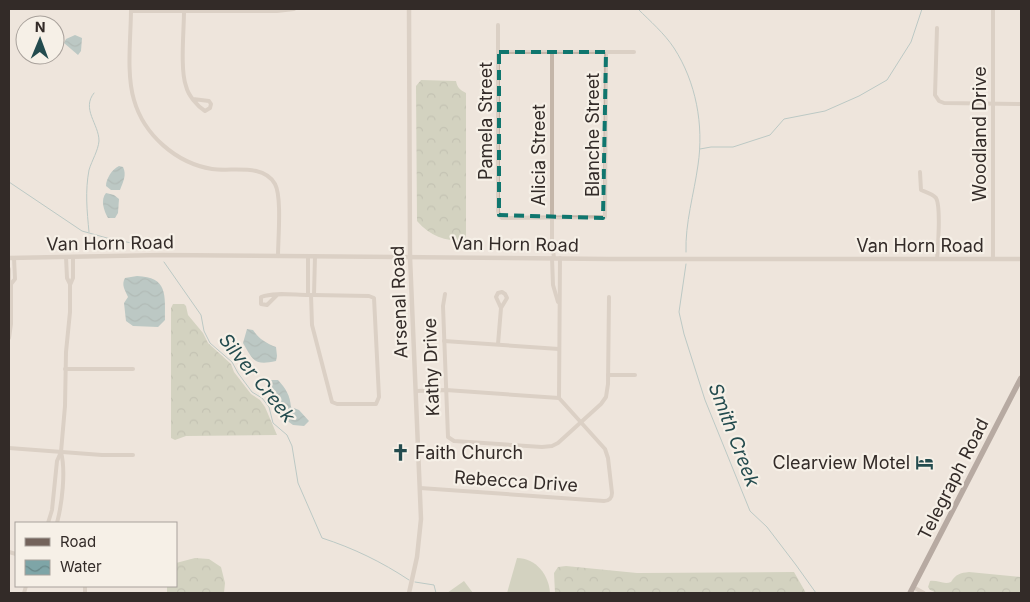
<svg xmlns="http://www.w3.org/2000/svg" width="1030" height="602" font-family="Inter,sans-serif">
	<defs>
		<pattern id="forest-crowns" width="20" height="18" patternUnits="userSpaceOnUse" patternTransform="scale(1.25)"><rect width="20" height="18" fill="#b1bb9e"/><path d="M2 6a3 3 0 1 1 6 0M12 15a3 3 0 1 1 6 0" fill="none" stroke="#919881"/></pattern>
		<pattern id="water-waves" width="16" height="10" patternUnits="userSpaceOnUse" patternTransform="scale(1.25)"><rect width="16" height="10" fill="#7ea5a7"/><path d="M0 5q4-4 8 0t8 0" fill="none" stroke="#688788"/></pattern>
	</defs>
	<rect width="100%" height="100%" fill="#eee5dc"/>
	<g fill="url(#forest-crowns)">
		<path d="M421,80L456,81C457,87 460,90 466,93V238L464,241C445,241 430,236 417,221L416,86Z"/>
		<polygon points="173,304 184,304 186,306 188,315 203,333 208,343 231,364 234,372 251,394 260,400 265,407 277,435 186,436 175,440 171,438 171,308"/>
		<polygon points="195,558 209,559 221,567 225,583 224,593 167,593 167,586 176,586 176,563"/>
		<polygon points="566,566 637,573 794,572 806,593 555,593 554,573 558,567"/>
		<path d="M969,572L1021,577V593H937L930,590L928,587L930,581C938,580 944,585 951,582C956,574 960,573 969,572Z"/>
	</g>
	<g fill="#b1bb9e">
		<path d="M517,558C536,558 549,575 550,593H507Z"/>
		<polygon points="464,581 473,593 447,593"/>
	</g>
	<g fill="url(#water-waves)">
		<polygon points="75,35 82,38 81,51 78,55 64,43 66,39"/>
		<path d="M119,166L123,167C127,175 123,182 120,190H111L106,186C106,179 112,169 119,166Z"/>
		<path d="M106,193L114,195L119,199L118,213L115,218H108C104,211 100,200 106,193Z"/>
		<path d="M137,276C168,277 165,295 165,320L158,327L133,326L126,321L124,303L128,297C125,290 121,285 125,278Z"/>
		<path d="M247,329L253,330C259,339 266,343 276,347L277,356L276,361C254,366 253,360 243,343Z"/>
		<path d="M271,380H278C286,389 290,395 291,407L299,410L309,421L304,426L293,425L282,417L278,398L269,387Z"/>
	</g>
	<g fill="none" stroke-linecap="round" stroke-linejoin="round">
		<g stroke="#7ea5a7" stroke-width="1">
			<path d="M638,9C650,21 664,33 674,48C696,82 704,125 698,165C694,194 685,223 686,252"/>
			<polyline points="700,149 711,147 733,147 770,135 784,119 825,111 859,96 887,80 911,42 922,9"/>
			<polyline points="9,182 82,231 107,238 151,247"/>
			<path d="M89,232C87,211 85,191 89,170C92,160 98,151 99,141C99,124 81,109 94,93"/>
			<path d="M164,262L201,315L204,331L210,343L232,362L238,373L252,392L262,398L269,407L273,423L287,435L292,446L298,483L322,538C353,548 382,562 409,580"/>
			<polyline points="686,264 679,312 684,334 705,400 750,511 767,527 796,565 816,593"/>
			<polyline points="415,582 434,585 436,593"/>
		</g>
		<g stroke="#c4b6a9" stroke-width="4">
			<path d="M131,9C131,37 126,73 134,100C144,135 176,163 212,169C232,172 263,163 275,184C282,197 278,239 278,256"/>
			<polyline points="131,11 277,11 294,9"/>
			<path d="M184,11C184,30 180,70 186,86C188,95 197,106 205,111L210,108L211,104L209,101L193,99"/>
			<polyline points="498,25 498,211 499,215 502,218 605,217 606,52"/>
			<polyline points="937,28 935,95 939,101 944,103 1021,104"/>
			<polyline points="499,52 634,52"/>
			<polyline points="552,52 552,241 554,258"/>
			<path d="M920,172L921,190C926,192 933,194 936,198C941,206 938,248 937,259"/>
			<polyline points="66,257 67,278 70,284"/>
			<polyline points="552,258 553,285 558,302"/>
			<polyline points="993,259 993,9"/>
			<polyline points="9,269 9,280 11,284 11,324 9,338"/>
			<polyline points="11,284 15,279 14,258"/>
			<polyline points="445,294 443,306 448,437 454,441 542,447 552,446 558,443 601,404 606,397 608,384 609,297"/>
			<path d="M277,295L267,305L261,304V297C274,292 294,295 308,295H314L369,296L374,298L379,397L376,404H337L332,402L312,325L311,295"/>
			<polyline points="308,295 308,256"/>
			<polyline points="314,295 315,256"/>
			<polyline points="444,341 559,349"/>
			<polyline points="498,344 501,308 507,298 505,294 502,292 498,293 496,297 501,308"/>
			<polyline points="65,369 133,369"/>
			<polyline points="608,375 635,375"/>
			<polyline points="416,391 446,390 559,398"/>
			<polyline points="9,448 102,455 133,455"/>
			<path d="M420,488L604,501C609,501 612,498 612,493L608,458L605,449L559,398L560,258"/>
			<polyline points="48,523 52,510 57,461 61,452 65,406 66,352 70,312 70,285 73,278 73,257"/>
			<path d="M57,523C62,504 66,471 61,452"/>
			<polyline points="9,552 16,554"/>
			<polyline points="913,587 924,593"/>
			<polyline points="24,593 26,586"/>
			<polyline points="85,593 85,586"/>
		</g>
		<g stroke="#c4b6a9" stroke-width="4.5">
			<polyline points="9,258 162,255 608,259 1021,259"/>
			<polyline points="409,593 417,557 421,519 410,257 409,9"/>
		</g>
		<polyline stroke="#73635b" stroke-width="5.5" points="910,593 1021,378"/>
	</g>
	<path d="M0 0H1030V602H0ZM499,52H606L603,218L499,215Z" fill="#eee5dc" fill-opacity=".55" fill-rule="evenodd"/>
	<path fill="none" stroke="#0f766e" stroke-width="4" stroke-dasharray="10 6" stroke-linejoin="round" d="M499,52H606L603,218L499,215Z"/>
	<defs>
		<symbol id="church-bare" viewBox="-9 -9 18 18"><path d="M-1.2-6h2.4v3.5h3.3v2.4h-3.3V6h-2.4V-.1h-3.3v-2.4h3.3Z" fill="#234b4e" stroke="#f6f0e7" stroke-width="2.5" paint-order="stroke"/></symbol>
		<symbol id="hotel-bare" viewBox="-9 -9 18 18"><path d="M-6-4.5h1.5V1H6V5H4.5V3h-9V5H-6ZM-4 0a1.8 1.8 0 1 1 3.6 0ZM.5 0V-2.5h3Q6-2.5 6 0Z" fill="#234b4e" stroke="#f6f0e7" stroke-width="2.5" paint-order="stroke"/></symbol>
	</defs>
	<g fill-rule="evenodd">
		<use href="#church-bare" x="388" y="440" width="25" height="25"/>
		<use href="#hotel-bare" x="912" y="450" width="25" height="25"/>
	</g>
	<g text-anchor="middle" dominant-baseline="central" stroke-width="4.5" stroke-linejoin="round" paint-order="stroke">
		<g font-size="18" fill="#332b28" stroke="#f6f0e7">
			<text transform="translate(485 121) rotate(-90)">Pamela Street</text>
			<text transform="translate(979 134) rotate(-90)">Woodland Drive</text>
			<text transform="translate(592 135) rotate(-90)">Blanche Street</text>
			<text transform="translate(538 155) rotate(-90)">Alicia Street</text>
			<text transform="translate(110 243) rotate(-1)">Van Horn Road</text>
			<text transform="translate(515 244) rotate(1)">Van Horn Road</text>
			<text x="920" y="245">Van Horn Road</text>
			<text transform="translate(399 302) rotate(-92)">Arsenal Road</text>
			<text transform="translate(431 367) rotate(-92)">Kathy Drive</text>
			<text transform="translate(953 479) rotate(-63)">Telegraph Road</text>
			<text transform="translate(516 481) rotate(4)">Rebecca Drive</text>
		</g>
		<g font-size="18" fill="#332b28" stroke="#f6f0e7" text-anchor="start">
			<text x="415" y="452">Faith Church</text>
			<text x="910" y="462" text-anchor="end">Clearview Motel</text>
		</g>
		<g font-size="19" font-style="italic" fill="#234b4e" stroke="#f6f0e7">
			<text transform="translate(257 378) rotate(51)">Silver Creek</text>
			<text transform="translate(734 435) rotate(69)">Smith Creek</text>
		</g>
	</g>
	<rect width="1030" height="602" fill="none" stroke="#332b28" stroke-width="20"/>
	<rect x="15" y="522" width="162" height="65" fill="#f6f0e7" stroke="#a8a19b"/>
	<rect x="25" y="538" width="25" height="8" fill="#73635b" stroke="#a8a19b"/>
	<text x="60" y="547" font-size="15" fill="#332b28">Road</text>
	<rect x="25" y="560" width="25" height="15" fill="url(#water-waves)" stroke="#a8a19b"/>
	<text x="60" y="572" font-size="15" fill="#332b28">Water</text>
	<g transform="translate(40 40) rotate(1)"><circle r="24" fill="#f6f0e7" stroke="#a8a19b"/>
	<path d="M0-4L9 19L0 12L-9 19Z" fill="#234b4e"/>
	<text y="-8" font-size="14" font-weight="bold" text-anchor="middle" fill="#332b28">N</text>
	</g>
</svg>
